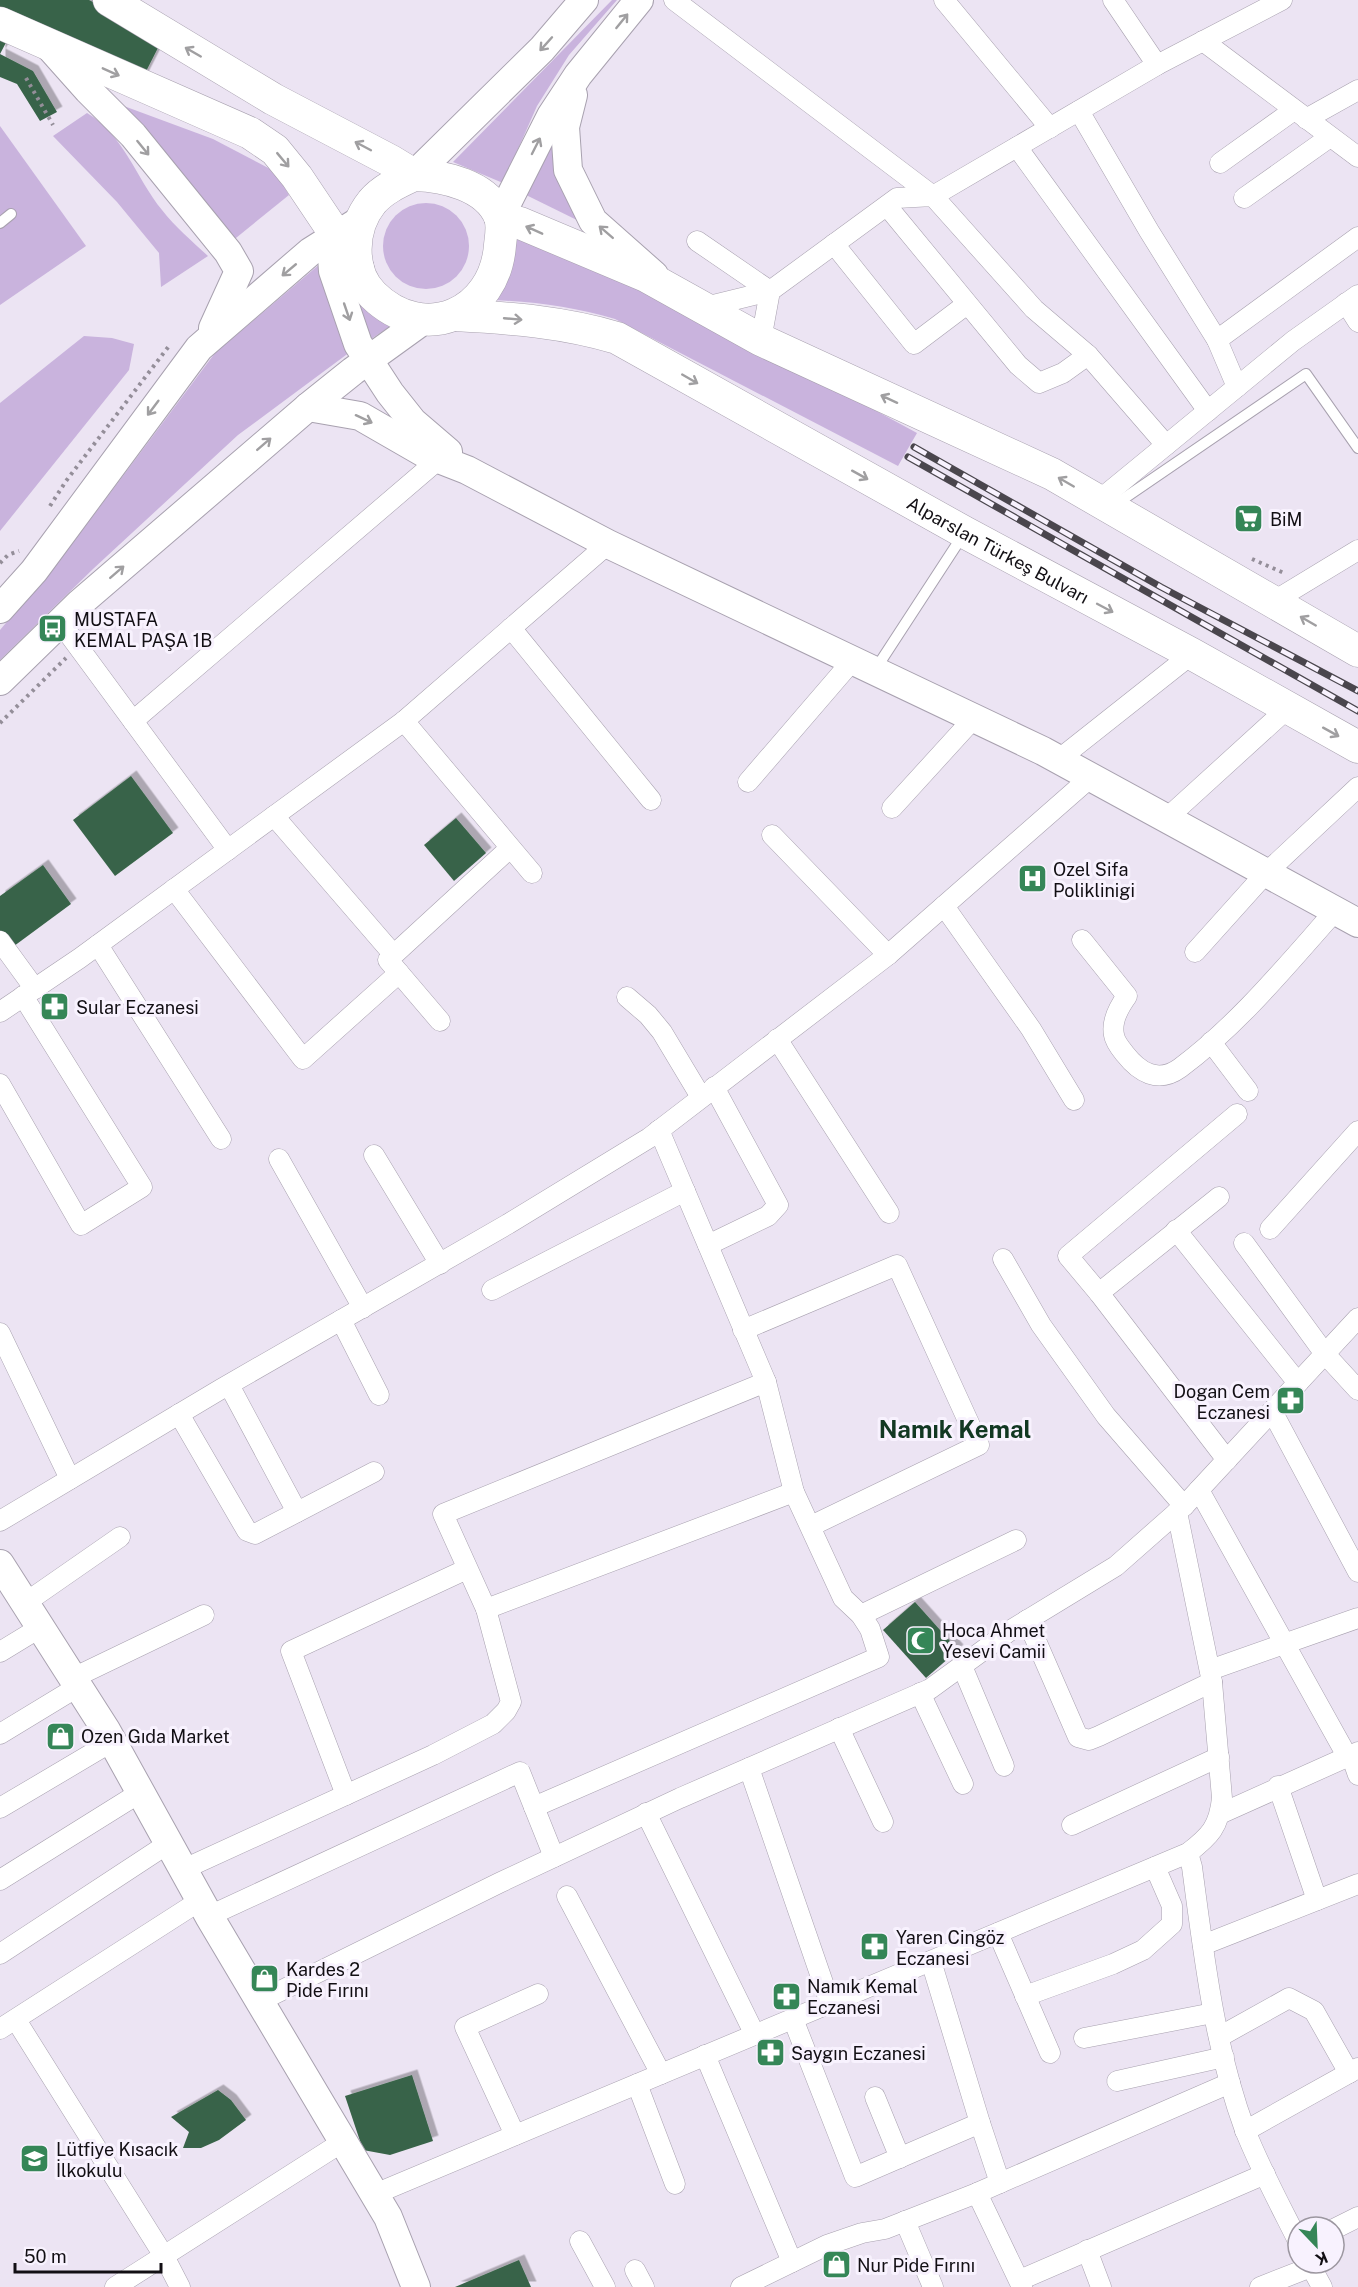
<svg xmlns="http://www.w3.org/2000/svg" width="1358" height="2287" font-family="'Public Sans',sans-serif">
	<defs>
		<filter id="shadow"><feDropShadow dx="5.5" dy="-5.5" stdDeviation="0" flood-color="#0004"/></filter>
	</defs>
	<rect width="100%" height="100%" fill="#ece4f3"/>
	<g fill="#c9b3dd">
		<polygon points="612,0 617,0 569,55 537,106 503,183 453,162"/>
		<polygon points="113,102 213,139 276,172 289,195 231,242"/>
		<polygon points="562,107 589,226 524,194"/>
		<path d="M87,113C124,135 136,178 162,210C175,227 192,241 208,256L161,287L159,253L117,202L53,136Z"/>
		<polygon points="0,126 86,246 0,305"/>
		<circle cx="426" cy="246" r="43"/>
		<path d="M520,231L738,336L917,433L898,466L615,319C575,307 536,302 494,300Z"/>
		<polygon points="321,263 350,352 238,435 93,569 0,660 0,630 69,548 215,353"/>
		<polygon points="344,281 395,323 368,341"/>
		<polygon points="84,336 112,338 134,344 129,370 0,531 0,403"/>
	</g>
	<g fill="#396448" filter="url(#shadow)">
		<polygon points="0,0 89,0 163,38 133,97 10,35 0,54"/>
		<polygon points="0,54 33,71 57,112 40,121 17,84 0,77"/>
		<polygon points="131,776 173,833 115,876 73,820"/>
		<polygon points="456,818 486,853 454,881 424,845"/>
		<polygon points="43,865 71,904 10,949 0,935 0,896"/>
		<polygon points="915,1602 958,1650 926,1678 883,1630"/>
		<polygon points="412,2075 433,2141 390,2155 363,2150 345,2096"/>
		<polygon points="218,2090 231,2100 246,2120 219,2140 201,2148 183,2148 189,2132 171,2117"/>
		<polygon points="519,2260 531,2287 455,2287"/>
	</g>
	<g fill="none" stroke-linecap="round" stroke-linejoin="round">
		<defs>
			<g id="lane">
				<polyline points="0,223 11,214"/>
				<polyline points="1113,506 1306,374 1358,448"/>
				<polyline points="875,670 963,535"/>
			</g>
			<g id="street">
				<polyline points="674,0 933,196 1157,65 1282,0"/>
				<polyline points="944,0 1050,128"/>
				<polyline points="1113,0 1157,65"/>
				<polyline points="1203,41 1358,157"/>
				<polyline points="1079,111 1149,231 1217,340 1237,387"/>
				<polyline points="1306,119 1358,90"/>
				<polyline points="1017,147 1208,411"/>
				<polyline points="1220,163 1294,110"/>
				<polyline points="1244,198 1330,137"/>
				<polyline points="887,206 1018,365 1039,383 1063,373 1088,355"/>
				<polyline points="697,241 770,291"/>
				<polyline points="834,244 914,344 967,304"/>
				<polyline points="1346,303 1358,322"/>
				<polyline points="701,308 770,291"/>
				<polyline points="761,340 770,291 897,198 933,196 1034,309 1088,355 1166,445"/>
				<polyline points="1217,340 1358,237"/>
				<polyline points="1098,501 1293,341 1358,295"/>
				<polyline points="1274,601 1358,550"/>
				<polyline points="60,622 228,850"/>
				<polyline points="511,628 651,800"/>
				<polyline points="133,721 445,454"/>
				<polyline points="404,721 532,873"/>
				<polyline points="1058,760 1192,654"/>
				<polyline points="748,782 853,660"/>
				<polyline points="892,808 974,718"/>
				<polyline points="274,816 393,954"/>
				<polyline points="1166,819 1288,708"/>
				<polyline points="772,835 888,955"/>
				<polyline points="174,889 303,1059 399,973"/>
				<polyline points="944,906 1031,1029 1074,1100"/>
				<path d="M1082,940L1127,996C1119,1007 1111,1021 1114,1035C1115,1042 1121,1049 1125,1054C1139,1072 1158,1084 1180,1068C1239,1024 1286,966 1335,911"/>
				<polyline points="0,941 35,989"/>
				<polyline points="98,945 221,1139"/>
				<polyline points="1195,952 1266,873 1358,787"/>
				<polyline points="627,997 648,1015 662,1032 701,1097"/>
				<polyline points="0,1012 80,958 404,721 608,544"/>
				<polyline points="440,1021 388,960 510,848"/>
				<polyline points="777,1039 889,1213"/>
				<polyline points="1211,1042 1248,1091"/>
				<polyline points="0,1084 81,1225 142,1187 23,996"/>
				<polyline points="374,1155 440,1264"/>
				<polyline points="279,1159 363,1308"/>
				<polyline points="1270,1229 1358,1131"/>
				<polyline points="1176,1230 1298,1383"/>
				<polyline points="1244,1243 1325,1354 1358,1390"/>
				<polyline points="708,1245 768,1216 778,1205 714,1087"/>
				<polyline points="1003,1259 1041,1325 1106,1416 1184,1506"/>
				<polyline points="492,1290 685,1191"/>
				<polyline points="1099,1293 1219,1197"/>
				<polyline points="341,1320 379,1395"/>
				<polyline points="743,1330 897,1265 979,1445 811,1526"/>
				<polyline points="0,1333 70,1479"/>
				<polyline points="229,1385 297,1512"/>
				<polyline points="1272,1411 1358,1572"/>
				<polyline points="179,1414 247,1531 255,1534 374,1472"/>
				<polyline points="1227,1460 1099,1293 1068,1256 1237,1114"/>
				<polyline points="1199,1490 1347,1756"/>
				<polyline points="0,1521 221,1389 508,1224 649,1138 888,955 1091,777"/>
				<polyline points="25,1603 120,1537"/>
				<polyline points="486,1609 794,1492"/>
				<polyline points="861,1615 1016,1540"/>
				<polyline points="1027,1620 1078,1737 1089,1740 1099,1736 1212,1682"/>
				<polyline points="0,1652 41,1627"/>
				<polyline points="962,1666 1004,1766"/>
				<polyline points="1210,1670 1358,1618"/>
				<polyline points="73,1678 204,1615"/>
				<polyline points="920,1693 963,1784"/>
				<polyline points="839,1728 883,1822"/>
				<polyline points="0,1734 79,1686"/>
				<polyline points="1351,1755 1358,1775"/>
				<polyline points="749,1768 830,2003"/>
				<polyline points="1278,1786 1317,1900"/>
				<polyline points="346,1795 291,1651 467,1569"/>
				<polyline points="534,1807 879,1657 870,1629 861,1615 843,1598 794,1492 766,1382 659,1130"/>
				<polyline points="0,1808 113,1741"/>
				<polyline points="646,1813 755,2035"/>
				<polyline points="1220,1814 1358,1752"/>
				<polyline points="1072,1825 1219,1757"/>
				<path d="M1188,1853L1192,1867C1204,1956 1214,2046 1245,2130C1260,2168 1280,2205 1298,2241"/>
				<polyline points="184,1869 433,1755 493,1724 506,1711 511,1702 486,1609 443,1514 766,1382"/>
				<polyline points="0,1880 141,1792"/>
				<polyline points="567,1896 661,2074"/>
				<polyline points="209,1916 520,1772 554,1857"/>
				<polyline points="998,1933 1050,2053"/>
				<polyline points="1203,1945 1358,1884"/>
				<polyline points="0,1954 169,1843"/>
				<polyline points="931,1961 980,2123 1000,2183"/>
				<polyline points="1025,1996 1113,1964 1143,1950 1172,1924 1172,1906 1155,1867"/>
				<polyline points="260,2001 499,1883 680,1798 930,1689 1011,1630 1116,1566 1184,1506 1358,1318"/>
				<polyline points="793,2019 855,2177 980,2123"/>
				<polyline points="16,2020 164,2256 180,2287"/>
				<polyline points="0,2029 201,1900"/>
				<polyline points="1219,2037 1289,1998 1314,2011 1349,2073"/>
				<polyline points="1084,2038 1213,2013"/>
				<polyline points="705,2055 792,2262"/>
				<polyline points="1117,2081 1224,2057"/>
				<polyline points="637,2084 675,2184"/>
				<polyline points="875,2097 900,2158"/>
				<polyline points="1245,2131 1358,2068"/>
				<polyline points="515,2135 465,2027 538,1994"/>
				<polyline points="977,2193 1022,2287"/>
				<path d="M375,2194L1188,1853C1210,1836 1219,1827 1222,1798L1212,1682L1177,1512"/>
				<polyline points="905,2221 933,2287"/>
				<polyline points="1334,2229 1358,2217"/>
				<polyline points="580,2241 605,2287"/>
				<polyline points="1087,2250 1101,2287"/>
				<polyline points="1309,2263 1322,2287"/>
				<polyline points="635,2270 644,2287"/>
				<polyline points="1020,2280 1265,2174"/>
				<polyline points="115,2287 344,2141"/>
				<polyline points="741,2287 827,2245 862,2233 885,2229 977,2193 1230,2083"/>
				<polyline points="1260,2287 1311,2267"/>
			</g>
			<g id="secondary">
				<polyline points="47,44 88,90 133,135 228,252 239,271 213,328"/>
				<polyline points="573,95 565,127 568,170 593,221 654,275"/>
				<polyline points="414,175 542,49 584,0"/>
				<polyline points="500,217 551,116 578,75 639,0"/>
				<polyline points="336,235 332,256 333,271 358,344 390,393 413,422 448,452"/>
				<polyline points="308,407 360,416 426,454 467,470 608,544 1043,751 1358,923"/>
				<polyline points="0,609 34,571 199,348 310,252 356,223"/>
				<polyline points="0,681 80,603 308,407 353,371 425,319"/>
				<polyline points="0,1564 106,1730 209,1916 388,2217 416,2287"/>
			</g>
			<g id="primary">
				<polyline points="109,0 273,99 391,161 414,175"/>
				<polyline points="0,23 250,133 275,150 297,177 358,268"/>
				<path d="M414,175C444,176 487,185 500,217C503,226 501,236 500,245C495,314 424,345 373,295C349,271 351,228 372,202C383,189 399,182 414,175Z"/>
				<polyline points="500,217 520,223 646,276 761,340 1052,474 1358,651"/>
				<path id="s1" d="M455,315C510,318 564,322 617,338L964,532L1192,654L1358,747"/>
			</g>
		</defs>
		<use href="#lane" stroke="#a8a1af" stroke-width="12"/>
		<use href="#street" stroke="#a8a1af" stroke-width="21"/>
		<use href="#secondary" stroke="#a8a1af" stroke-width="30"/>
		<use href="#primary" stroke="#a8a1af" stroke-width="33"/>
		<g stroke="#948e99" stroke-width="4" stroke-dasharray="3 4.5" stroke-linecap="butt">
			<polyline points="26,78 53,125"/>
			<polyline points="50,506 66,481 169,346"/>
			<polyline points="1252,559 1284,573"/>
			<polyline points="0,563 8,555 19,551"/>
			<polyline points="0,723 66,658"/>
		</g>
		<use href="#lane" stroke="#fff" stroke-width="10"/>
		<use href="#street" stroke="#fff" stroke-width="20"/>
		<use href="#secondary" stroke="#fff" stroke-width="28"/>
		<use href="#primary" stroke="#fff" stroke-width="32"/>
		<defs>
			<g id="rail">
				<polyline points="914,447 1161,587 1358,691"/>
				<polyline points="908,457 1358,711"/>
			</g>
		</defs>
		<use href="#rail" stroke="#4a464d" stroke-width="7"/>
		<use href="#rail" stroke="#f8f2fe" stroke-width="4.5" stroke-dasharray="14" stroke-linecap="butt"/>
	</g>
	<defs><path id="oneway-shaft" d="M-6 0H5M1.5-3L5.5 0L1.5 3" fill="none" stroke-width="1.6" stroke-linecap="round" stroke-linejoin="round" transform="scale(1.5)"/></defs>
	<g stroke="#a09fa1">
		<use href="#oneway-shaft" transform="translate(622 21) rotate(-51)"/>
		<use href="#oneway-shaft" transform="translate(546 44) rotate(132)"/>
		<use href="#oneway-shaft" transform="translate(193 52) rotate(-150)"/>
		<use href="#oneway-shaft" transform="translate(111 72) rotate(24)"/>
		<use href="#oneway-shaft" transform="translate(363 146) rotate(-152)"/>
		<use href="#oneway-shaft" transform="translate(536 146) rotate(-63)"/>
		<use href="#oneway-shaft" transform="translate(143 148) rotate(51)"/>
		<use href="#oneway-shaft" transform="translate(283 160) rotate(50)"/>
		<use href="#oneway-shaft" transform="translate(534 230) rotate(-156)"/>
		<use href="#oneway-shaft" transform="translate(606 232) rotate(-139)"/>
		<use href="#oneway-shaft" transform="translate(289 270) rotate(140)"/>
		<use href="#oneway-shaft" transform="translate(347 312) rotate(71)"/>
		<use href="#oneway-shaft" transform="translate(513 319) rotate(5)"/>
		<use href="#oneway-shaft" transform="translate(690 379) rotate(30)"/>
		<use href="#oneway-shaft" transform="translate(889 399) rotate(-155)"/>
		<use href="#oneway-shaft" transform="translate(153 408) rotate(127)"/>
		<use href="#oneway-shaft" transform="translate(364 419) rotate(25)"/>
		<use href="#oneway-shaft" transform="translate(264 444) rotate(-41)"/>
		<use href="#oneway-shaft" transform="translate(860 475) rotate(29)"/>
		<use href="#oneway-shaft" transform="translate(1066 482) rotate(-150)"/>
		<use href="#oneway-shaft" transform="translate(117 572) rotate(-41)"/>
		<use href="#oneway-shaft" transform="translate(1105 608) rotate(28)"/>
		<use href="#oneway-shaft" transform="translate(1308 621) rotate(-150)"/>
		<use href="#oneway-shaft" transform="translate(1331 732) rotate(29)"/>
	</g>
	<defs>
		<symbol id="supermarket-square" viewBox="-11 -11 22 22"><rect x="-9" y="-9" width="18" height="18" rx="4" fill="#358657" stroke="#f8f2fe"/><path d="M-6-5.5h2.5l.6 2H6L4.5 2H-2.5L-4.4-4H-6ZM-1.5 3.2a1.3 1.3 0 1 0 .1 0ZM3 3.2a1.3 1.3 0 1 0 .1 0Z" fill="#fff"/></symbol>
		<symbol id="bus-square" viewBox="-11 -11 22 22"><rect x="-9" y="-9" width="18" height="18" rx="4" fill="#358657" stroke="#f8f2fe"/><path d="M-5-6H5V4H4V6H2V4H-2V6H-4V4H-5ZM-3.5-4V0h7V-4ZM-3.5 1.2v1.5H-2V1.2ZM2 1.2v1.5H3.5V1.2Z" fill="#fff"/></symbol>
		<symbol id="hospital-square" viewBox="-11 -11 22 22"><rect x="-9" y="-9" width="18" height="18" rx="4" fill="#358657" stroke="#f8f2fe"/><path d="M-5-5h3v3.5h4V-5h3V5h-3V1.5h-4V5h-3Z" fill="#fff"/></symbol>
		<symbol id="pharmacy-square" viewBox="-11 -11 22 22"><rect x="-9" y="-9" width="18" height="18" rx="4" fill="#358657" stroke="#f8f2fe"/><path d="M-2-6h4v4h4v4h-4v4h-4v-4h-4v-4h4Z" fill="#fff"/></symbol>
		<symbol id="mosque-square" viewBox="-11 -11 22 22"><rect x="-9" y="-9" width="18" height="18" rx="4" fill="#358657" stroke="#f8f2fe"/><path d="M3.5-4.9A6 6 0 1 0 3.5 4.9A5 5 0 1 1 3.5-4.9Z" fill="#fff"/></symbol>
		<symbol id="shop-square" viewBox="-11 -11 22 22"><rect x="-9" y="-9" width="18" height="18" rx="4" fill="#358657" stroke="#f8f2fe"/><path d="M-5-2.5h2.3a2.7 3.5 0 0 1 5.4 0H5L5.5 6h-11ZM-1.5-2.5h3a1.5 2.3 0 0 0-3 0Z" fill="#fff"/></symbol>
		<symbol id="school-square" viewBox="-11 -11 22 22"><rect x="-9" y="-9" width="18" height="18" rx="4" fill="#358657" stroke="#f8f2fe"/><path d="M0-5L7-2L0 1L-7-2ZM-4 1L0 2.5L4 1V4Q0 6-4 4Z" fill="#fff"/></symbol>
	</defs>
	<g fill-rule="evenodd">
		<use href="#supermarket-square" x="1232" y="502" width="33" height="33"/>
		<use href="#bus-square" x="36" y="612" width="33" height="33"/>
		<use href="#hospital-square" x="1016" y="862" width="33" height="33"/>
		<use href="#pharmacy-square" x="38" y="990" width="33" height="33"/>
		<use href="#pharmacy-square" x="1274" y="1384" width="33" height="33"/>
		<use href="#mosque-square" x="904" y="1624" width="33" height="33"/>
		<use href="#shop-square" x="44" y="1720" width="33" height="33"/>
		<use href="#pharmacy-square" x="858" y="1930" width="33" height="33"/>
		<use href="#shop-square" x="248" y="1962" width="33" height="33"/>
		<use href="#pharmacy-square" x="770" y="1980" width="33" height="33"/>
		<use href="#pharmacy-square" x="754" y="2036" width="33" height="33"/>
		<use href="#school-square" x="18" y="2142" width="33" height="33"/>
		<use href="#shop-square" x="820" y="2248" width="33" height="33"/>
	</g>
	<g text-anchor="middle" dominant-baseline="central" stroke-width="6" stroke-linejoin="round" paint-order="stroke">
		<g font-size="18" fill="#120f14" stroke="#f8f2fe" text-anchor="start">
			<text x="1270" y="519">BiM</text>
			<text x="74" y="619">MUSTAFA<tspan x="74" dy="21">KEMAL PAŞA 1B</tspan></text>
			<text x="1053" y="869">Ozel Sifa<tspan x="1053" dy="21">Poliklinigi</tspan></text>
			<text x="76" y="1007">Sular Eczanesi</text>
			<text x="1270" y="1391" text-anchor="end">Dogan Cem<tspan x="1270" dy="21">Eczanesi</tspan></text>
			<text x="942" y="1630">Hoca Ahmet<tspan x="942" dy="21">Yesevi Camii</tspan></text>
			<text x="81" y="1736">Ozen Gıda Market</text>
			<text x="896" y="1937">Yaren Cingöz<tspan x="896" dy="21">Eczanesi</tspan></text>
			<text x="286" y="1969">Kardes 2<tspan x="286" dy="21">Pide Fırını</tspan></text>
			<text x="807" y="1986">Namık Kemal<tspan x="807" dy="21">Eczanesi</tspan></text>
			<text x="791" y="2053">Saygın Eczanesi</text>
			<text x="56" y="2149">Lütfiye Kısacık<tspan x="56" dy="21">İlkokulu</tspan></text>
			<text x="857" y="2265">Nur Pide Fırını</text>
		</g>
		<g font-size="18" fill="#120f14" stroke="#f8f2fe">
			<text stroke="none"><textPath href="#s1" startOffset="600">Alparslan Türkeş Bulvarı</textPath></text>
		</g>
		<g font-size="24" font-weight="bold" fill="#123822" stroke="#f8f2fe">
			<text x="955" y="1429">Namık Kemal</text>
		</g>
	</g>
	<g transform="translate(1316 2245) rotate(157)"><circle r="28" fill="#f8f2fe" stroke="#9c97a0" stroke-width="1.5"/>
	<path d="M0-4.5L10 22L0 15L-10 22Z" fill="#358657"/>
	<text y="-9" font-size="16" font-weight="bold" text-anchor="middle" fill="#120f14">K</text>
	</g>
	<path d="M15 2263v9h146v-9" fill="none" stroke="#120f14" stroke-width="3"/>
	<text x="24" y="2263" font-size="18" fill="#120f14" stroke="#f8f2fe" stroke-width="4.5" paint-order="stroke">50 m</text>
</svg>
